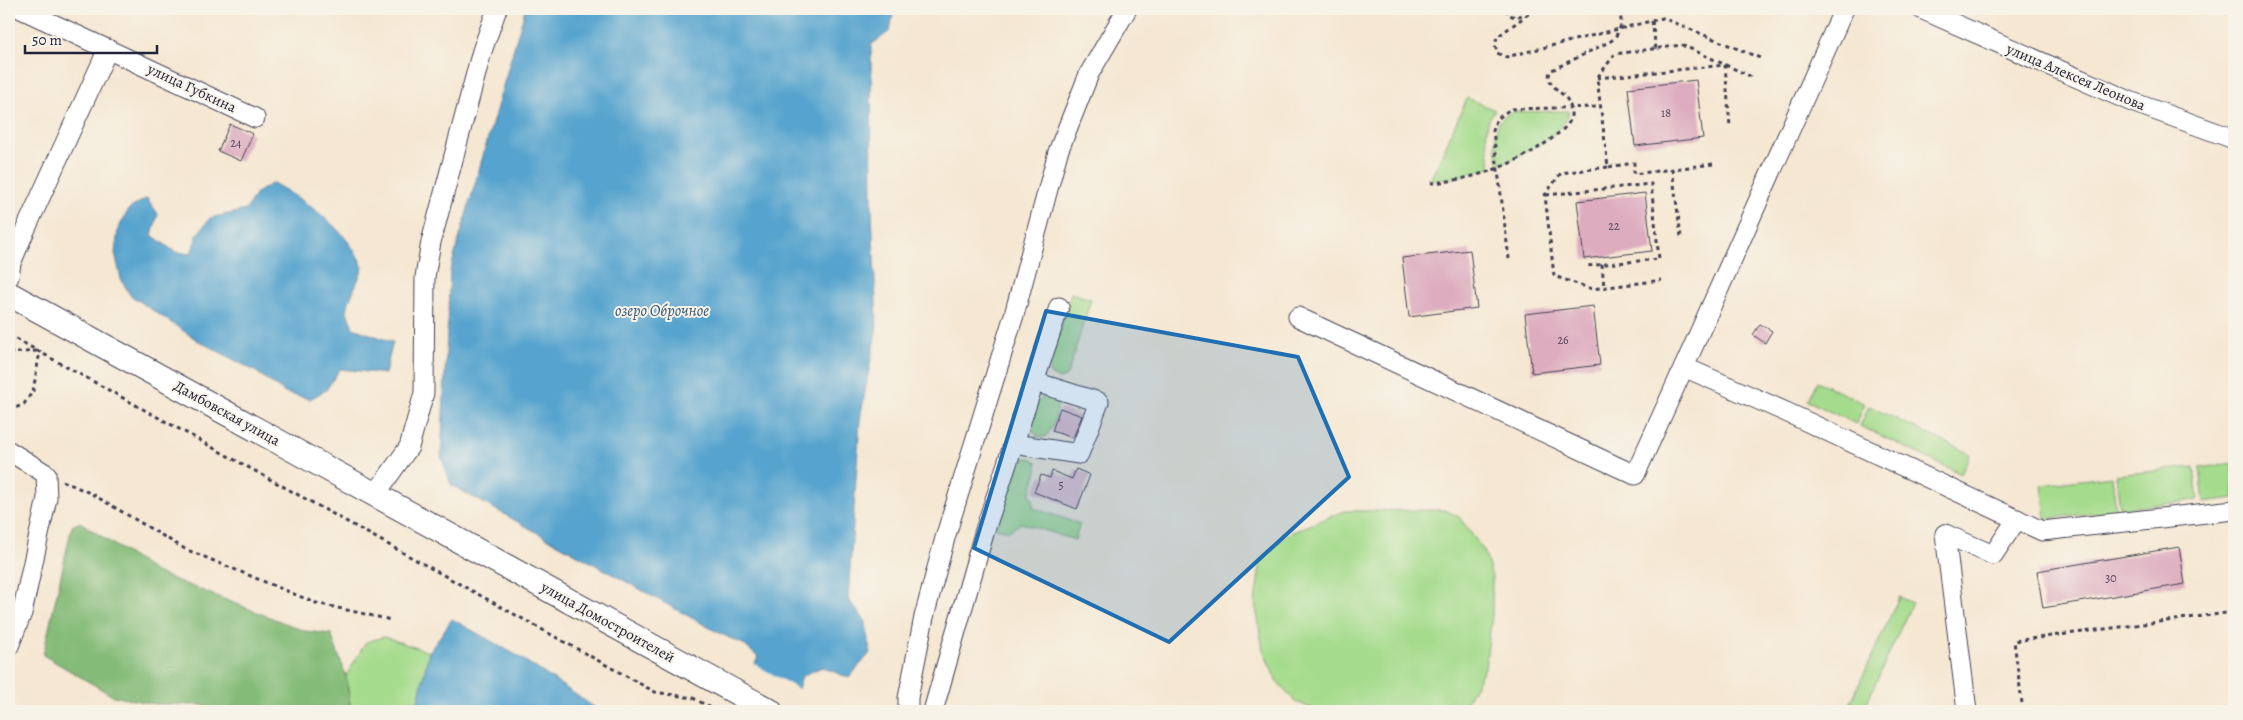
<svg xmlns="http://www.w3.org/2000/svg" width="2243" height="720" font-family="Alegreya,serif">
	<rect width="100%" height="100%" fill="#f7f3e8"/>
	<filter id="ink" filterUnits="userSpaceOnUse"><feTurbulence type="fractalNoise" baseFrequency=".02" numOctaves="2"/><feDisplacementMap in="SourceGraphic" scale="10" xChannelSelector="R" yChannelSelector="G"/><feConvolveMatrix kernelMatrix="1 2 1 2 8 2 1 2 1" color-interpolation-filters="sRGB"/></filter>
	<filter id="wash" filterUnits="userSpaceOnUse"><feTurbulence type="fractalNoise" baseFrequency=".0096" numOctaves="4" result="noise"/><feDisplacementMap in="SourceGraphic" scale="20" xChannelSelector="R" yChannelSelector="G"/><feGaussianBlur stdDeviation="1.12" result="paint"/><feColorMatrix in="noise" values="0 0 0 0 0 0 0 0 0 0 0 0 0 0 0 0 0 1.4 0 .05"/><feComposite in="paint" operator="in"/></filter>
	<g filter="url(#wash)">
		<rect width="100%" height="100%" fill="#f5e7d2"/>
		<g fill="#a5db8c" stroke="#647e64">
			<path d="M1467,98L1495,110C1481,126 1488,147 1491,167L1454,178L1430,181Z"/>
			<path d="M1569,111C1565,136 1520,155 1499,165C1496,145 1489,120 1513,112Z"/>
			<polygon points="1071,293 1091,299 1068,373 1065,377 1059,379 1050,374 1049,369"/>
			<polygon points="1817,381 1865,404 1856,424 1808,401"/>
			<path d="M1051,394L1057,399C1059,411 1053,427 1046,437H1038L1030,427C1034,414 1035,397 1051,394Z"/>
			<polygon points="1869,406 1970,454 1961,474 1860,426"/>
			<polygon points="1030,458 1037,462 1037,471 1030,495 1033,499 1033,508 1080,524 1075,540 1021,523 1009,531 996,528 1019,466 1024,459"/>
			<polygon points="2234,463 2234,498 2204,502 2200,468"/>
			<polygon points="2194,467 2198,500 2120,509 2116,475"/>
			<polygon points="2112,476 2116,510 2046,519 2042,485"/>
			<polygon points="1445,510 1459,517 1484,551 1492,577 1492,616 1485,668 1461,711 1319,711 1296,702 1276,680 1263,650 1255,602 1261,559 1288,534 1344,511"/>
			<polygon points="1899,597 1912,603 1863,711 1847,711"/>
			<polygon points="384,637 429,652 416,711 351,711 346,676 366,642"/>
		</g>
		<polygon fill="#84bb78" stroke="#536e5a" points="80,522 155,572 305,631 331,634 346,676 351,711 213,711 203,705 155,704 113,696 43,655 72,526"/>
		<g fill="#54a3ce" stroke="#3b6284">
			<polygon points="525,9 894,9 890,31 871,45 872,210 877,326 860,420 848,599 866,622 870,653 849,678 822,667 802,676 791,711 733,711 758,657 743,644 719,633 451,485 441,456 450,271"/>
			<path d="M273,183C307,202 349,230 363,268L346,309L353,328L393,342L385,374L340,369L326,390L310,399L285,393L255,371L197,340L130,295L121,279L115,253L118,229L129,209L147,198L158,214L152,235L175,252L191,254L197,235L210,218L246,210L256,193Z"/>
			<polygon points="452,619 518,656 600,711 416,711 429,652"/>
		</g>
		<polygon fill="#f5e7d2" points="753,663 800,690 794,711 730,711"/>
		<g id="blocks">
			<g fill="#ddacbf">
				<polygon points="1696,80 1703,138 1635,146 1628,88"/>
				<polygon points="230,124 253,134 241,161 218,151"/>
				<polygon points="1645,193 1652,251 1584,259 1577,201"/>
				<polygon points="1470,250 1477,308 1409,317 1402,258"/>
				<polygon points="1593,306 1600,365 1532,373 1525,314"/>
				<polygon points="1760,324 1772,331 1765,343 1753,335"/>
				<polygon points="1060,408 1082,416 1073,438 1052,431"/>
				<polygon points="1076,469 1090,475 1077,509 1034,492 1041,475 1050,478 1052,471 1072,479"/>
				<polygon points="2179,547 2185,584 2043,608 2037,571"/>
			</g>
		</g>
	</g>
	<g filter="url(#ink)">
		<use href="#blocks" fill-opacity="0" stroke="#424052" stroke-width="1"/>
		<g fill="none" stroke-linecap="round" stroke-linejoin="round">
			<defs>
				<g id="minor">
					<polyline points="21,9 255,118"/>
					<polyline points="1844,9 1684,367 1786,412 2042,531 2234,510"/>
					<polyline points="1921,9 2132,102 2234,139"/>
					<polyline points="9,277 11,263 23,235 108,49"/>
					<polyline points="1298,317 1635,475 1684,367"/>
					<polyline points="1014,444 1079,454 1099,402 1035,382"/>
					<polyline points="9,451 46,474 47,498 22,613 9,646"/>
					<polyline points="375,495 409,447 424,393 425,277 431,242 482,51 497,9"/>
					<polyline points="1945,534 1967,711"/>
					<polyline points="1945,534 1993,555 2017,519"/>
					<polyline points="908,711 908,698 924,617 945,538 1014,315 1058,152 1089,74 1127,9"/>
					<polyline points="933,711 985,530 1059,307"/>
				</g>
				<polyline id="major" points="9,294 770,711"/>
			</defs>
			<use href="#minor" stroke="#424052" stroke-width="21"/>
			<use href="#major" stroke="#424052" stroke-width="26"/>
			<g stroke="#424052" stroke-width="3" stroke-dasharray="4 4" stroke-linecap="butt">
				<polyline points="1506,9 1509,15 1516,17 1525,14"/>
				<polyline points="1535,9 1497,37 1495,45 1497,53 1506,57 1663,18 1760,58"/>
				<polyline points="1533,11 1547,9"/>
				<polyline points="1652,21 1656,49"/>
				<polyline points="1597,78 1725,65 1730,127"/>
				<polyline points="1713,164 1634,174 1634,163 1608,167 1597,78 1615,54 1682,45 1752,77"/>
				<polyline points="1608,167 1561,173 1545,195 1554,276 1592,289 1662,280"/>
				<polyline points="1672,169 1681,237"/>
				<path d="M1431,183C1475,180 1521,163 1555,136C1561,131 1571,124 1571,116C1573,89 1544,92 1550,71L1611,41C1620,33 1625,20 1617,9"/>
				<polyline points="1546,195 1651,184 1659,259 1586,266"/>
				<polyline points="1509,259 1493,131 1496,120 1510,109 1600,107"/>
				<polyline points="1602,264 1604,288"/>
				<polyline points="9,335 655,692 693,698 717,711"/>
				<polyline points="9,353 38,351"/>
				<polyline points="9,411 24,404 33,391 40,351"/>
				<polyline points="63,481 92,494 185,549 316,603 391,620"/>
				<polyline points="2023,711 2014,641 2234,612"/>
			</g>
			<use href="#minor" stroke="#fff" stroke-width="19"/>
			<use href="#major" stroke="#fff" stroke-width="24"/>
		</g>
	</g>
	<path fill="#1f6fb2" fill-opacity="0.2" stroke="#1f6fb2" stroke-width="4" stroke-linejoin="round" d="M1046,311L1298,357L1349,477L1169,642L974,548Z"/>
	<g text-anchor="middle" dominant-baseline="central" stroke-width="4" stroke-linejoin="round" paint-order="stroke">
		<g font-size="12" fill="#51445c">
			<text x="1666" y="113">18</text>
			<text x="236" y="143">24</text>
			<text x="1614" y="226">22</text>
			<text x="1563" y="340">26</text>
			<text x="1061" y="485">5</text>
			<text x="2111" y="578">30</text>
		</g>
		<g font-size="15" fill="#22223b" stroke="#f7f3e8">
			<text transform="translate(2076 77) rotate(23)">улица Алексея Леонова</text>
			<text transform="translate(192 88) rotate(25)">улица Губкина</text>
			<text transform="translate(227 413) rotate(29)">Дамбовская улица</text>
			<text transform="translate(608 622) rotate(29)">улица Домостроителей</text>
		</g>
		<g font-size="16" font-style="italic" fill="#365676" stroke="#f7f3e8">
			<text x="662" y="311">озеро Оброчное</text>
		</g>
	</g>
	<rect width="2243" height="720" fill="none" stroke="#f7f3e8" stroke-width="30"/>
	<path d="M25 45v8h132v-8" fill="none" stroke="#22223b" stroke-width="2.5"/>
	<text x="32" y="45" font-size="15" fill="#22223b" stroke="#f7f3e8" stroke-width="4" paint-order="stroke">50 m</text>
</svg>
